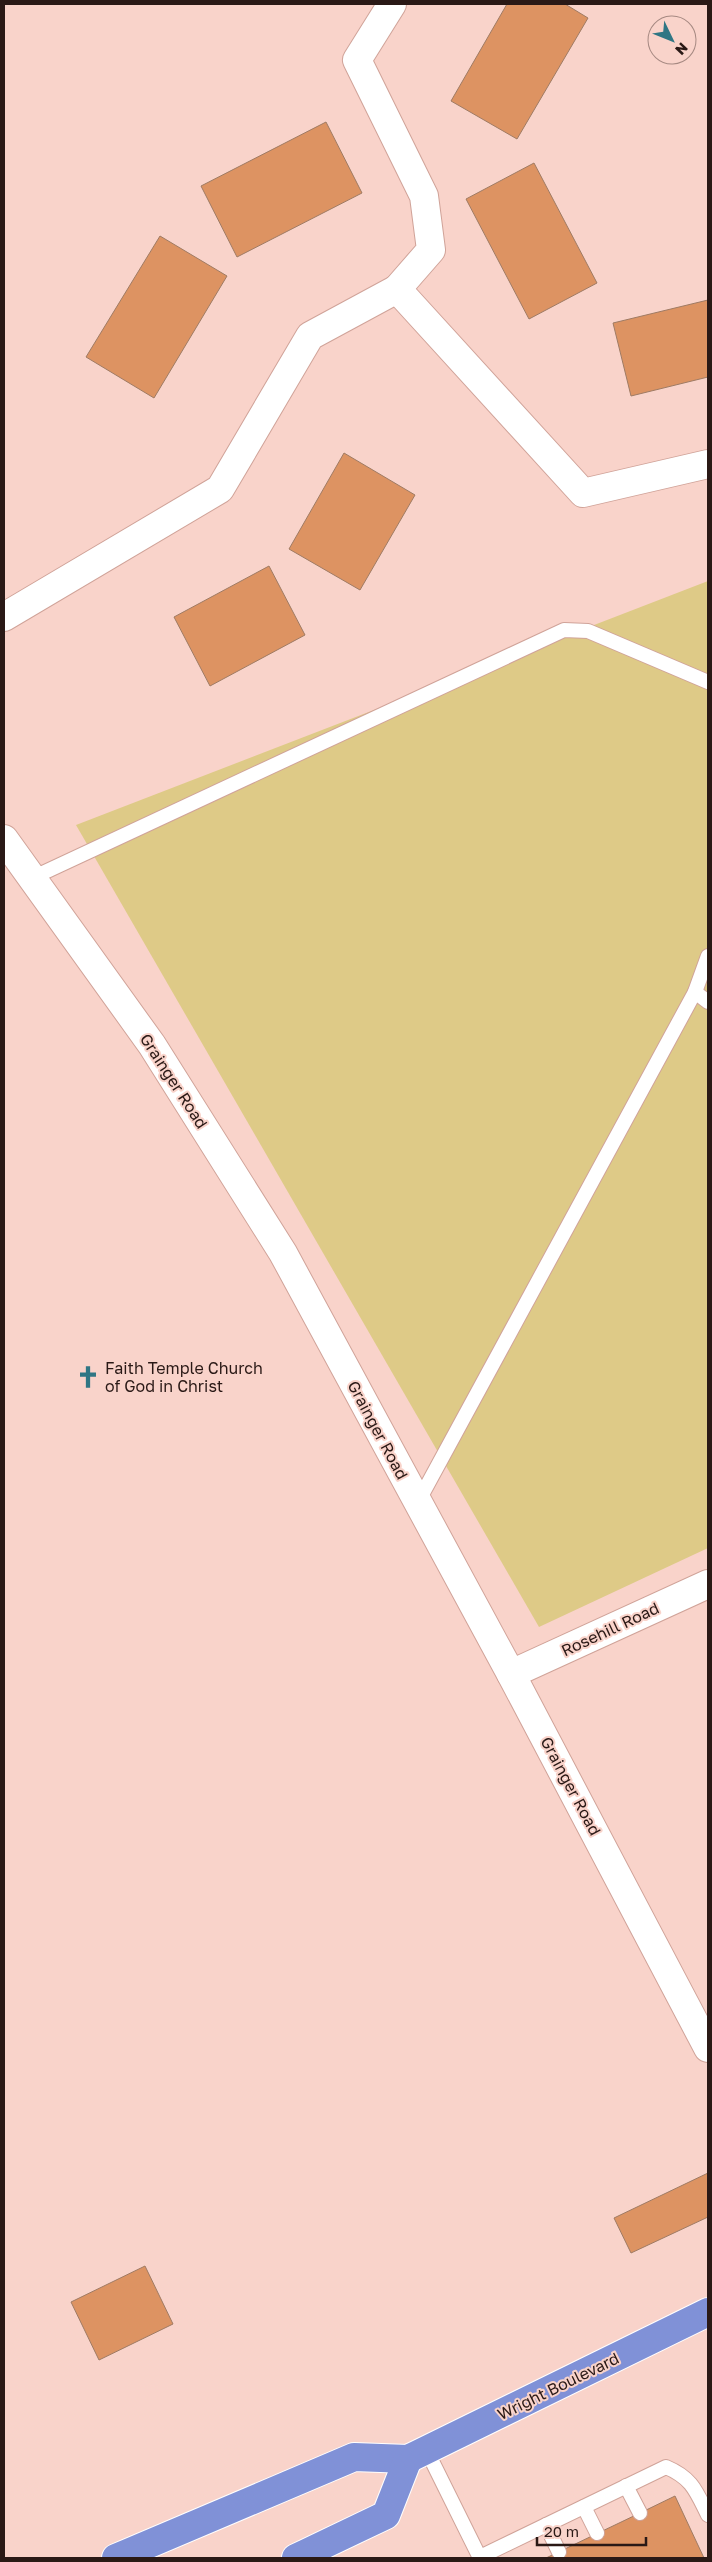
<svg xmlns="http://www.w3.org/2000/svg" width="712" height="2562" font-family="'Golos Text',sans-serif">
	<rect width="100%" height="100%" fill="#f9d3ca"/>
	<polygon fill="#deca87" points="708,581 708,1548 539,1627 76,825"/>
	<g fill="#dd9362" stroke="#9f7b64">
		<polygon points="507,4 565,4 588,18 517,139 451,101"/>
		<polygon points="326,122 362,193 237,257 201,186"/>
		<polygon points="534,163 597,283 529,319 466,199"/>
		<polygon points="160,236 227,276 154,398 86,357"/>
		<polygon points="708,300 708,377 631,396 613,323"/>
		<polygon points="344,453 415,495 360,590 289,549"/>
		<polygon points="269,566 305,635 210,686 174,617"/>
		<polygon points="708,2173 708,2217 631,2253 614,2218"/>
		<polygon points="145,2266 173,2324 99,2360 71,2302"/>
		<polygon points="675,2496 704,2558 546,2558 640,2513"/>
	</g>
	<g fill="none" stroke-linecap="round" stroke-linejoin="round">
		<defs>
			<g id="lane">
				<polyline points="32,878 564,630 588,631 708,682"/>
				<polyline points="695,992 708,1002"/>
				<polyline points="418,1502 695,992 708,956"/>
				<polyline points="427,2451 480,2558"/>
				<polyline points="626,2486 640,2513"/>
				<polyline points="584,2507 597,2533"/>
				<polyline points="546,2525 559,2552"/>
				<path d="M480,2557L666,2467C692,2478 696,2491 708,2515"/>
			</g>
			<g id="street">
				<polyline points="392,4 357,60 424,196 431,250 397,289"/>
				<polyline points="4,617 220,489 310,336 397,289 583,493 708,464"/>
				<polyline points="4,839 152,1045 283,1253 511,1674 708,2048"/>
				<polyline points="511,1674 708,1584"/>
			</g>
			<g id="highway">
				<polyline points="116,2558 354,2457 408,2459 708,2312"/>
				<polyline points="296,2558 386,2515 408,2459"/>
			</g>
		</defs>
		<use href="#lane" stroke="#d0a399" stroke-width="16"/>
		<use href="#street" stroke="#d0a399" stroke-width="30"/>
		<use href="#highway" stroke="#fff" stroke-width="30"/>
		<use href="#lane" stroke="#fff" stroke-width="14"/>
		<use href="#street" stroke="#fff" stroke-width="28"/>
		<use href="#highway" stroke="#8091d7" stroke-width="28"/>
	</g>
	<defs>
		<symbol id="church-bare" viewBox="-9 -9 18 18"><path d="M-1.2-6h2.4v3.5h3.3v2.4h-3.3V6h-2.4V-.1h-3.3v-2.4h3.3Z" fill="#307684" stroke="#f9d3ca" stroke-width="2.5" paint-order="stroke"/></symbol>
	</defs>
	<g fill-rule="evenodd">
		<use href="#church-bare" x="72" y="1361" width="32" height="32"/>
	</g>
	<g text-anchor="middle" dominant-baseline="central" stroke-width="4" stroke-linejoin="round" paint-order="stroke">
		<g font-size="16" fill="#2a1916" stroke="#f9d3ca">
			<text transform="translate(174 1081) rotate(57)">Grainger Road</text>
			<text transform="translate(378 1430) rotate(62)">Grainger Road</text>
			<text transform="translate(610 1629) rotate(-25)">Rosehill Road</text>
			<text transform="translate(571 1786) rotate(62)">Grainger Road</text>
			<text transform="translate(558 2386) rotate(-26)">Wright Boulevard</text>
		</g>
		<g font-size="16" fill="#2a1916" stroke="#f9d3ca" text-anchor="start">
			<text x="105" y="1368">Faith Temple Church<tspan x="105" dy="18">of God in Christ</tspan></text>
		</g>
	</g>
	<rect width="712" height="2562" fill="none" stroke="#2a1916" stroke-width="10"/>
	<g transform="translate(672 40) rotate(133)"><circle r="24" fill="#f9d3ca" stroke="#a68982"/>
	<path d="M0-4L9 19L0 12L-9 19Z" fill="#307684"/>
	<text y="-8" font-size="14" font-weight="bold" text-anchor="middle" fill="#2a1916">N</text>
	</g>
	<path d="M537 2537v8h109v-8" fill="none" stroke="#2a1916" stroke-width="2.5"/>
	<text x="544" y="2537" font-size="15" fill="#2a1916" stroke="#f9d3ca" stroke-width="4" paint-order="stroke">20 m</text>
</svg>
